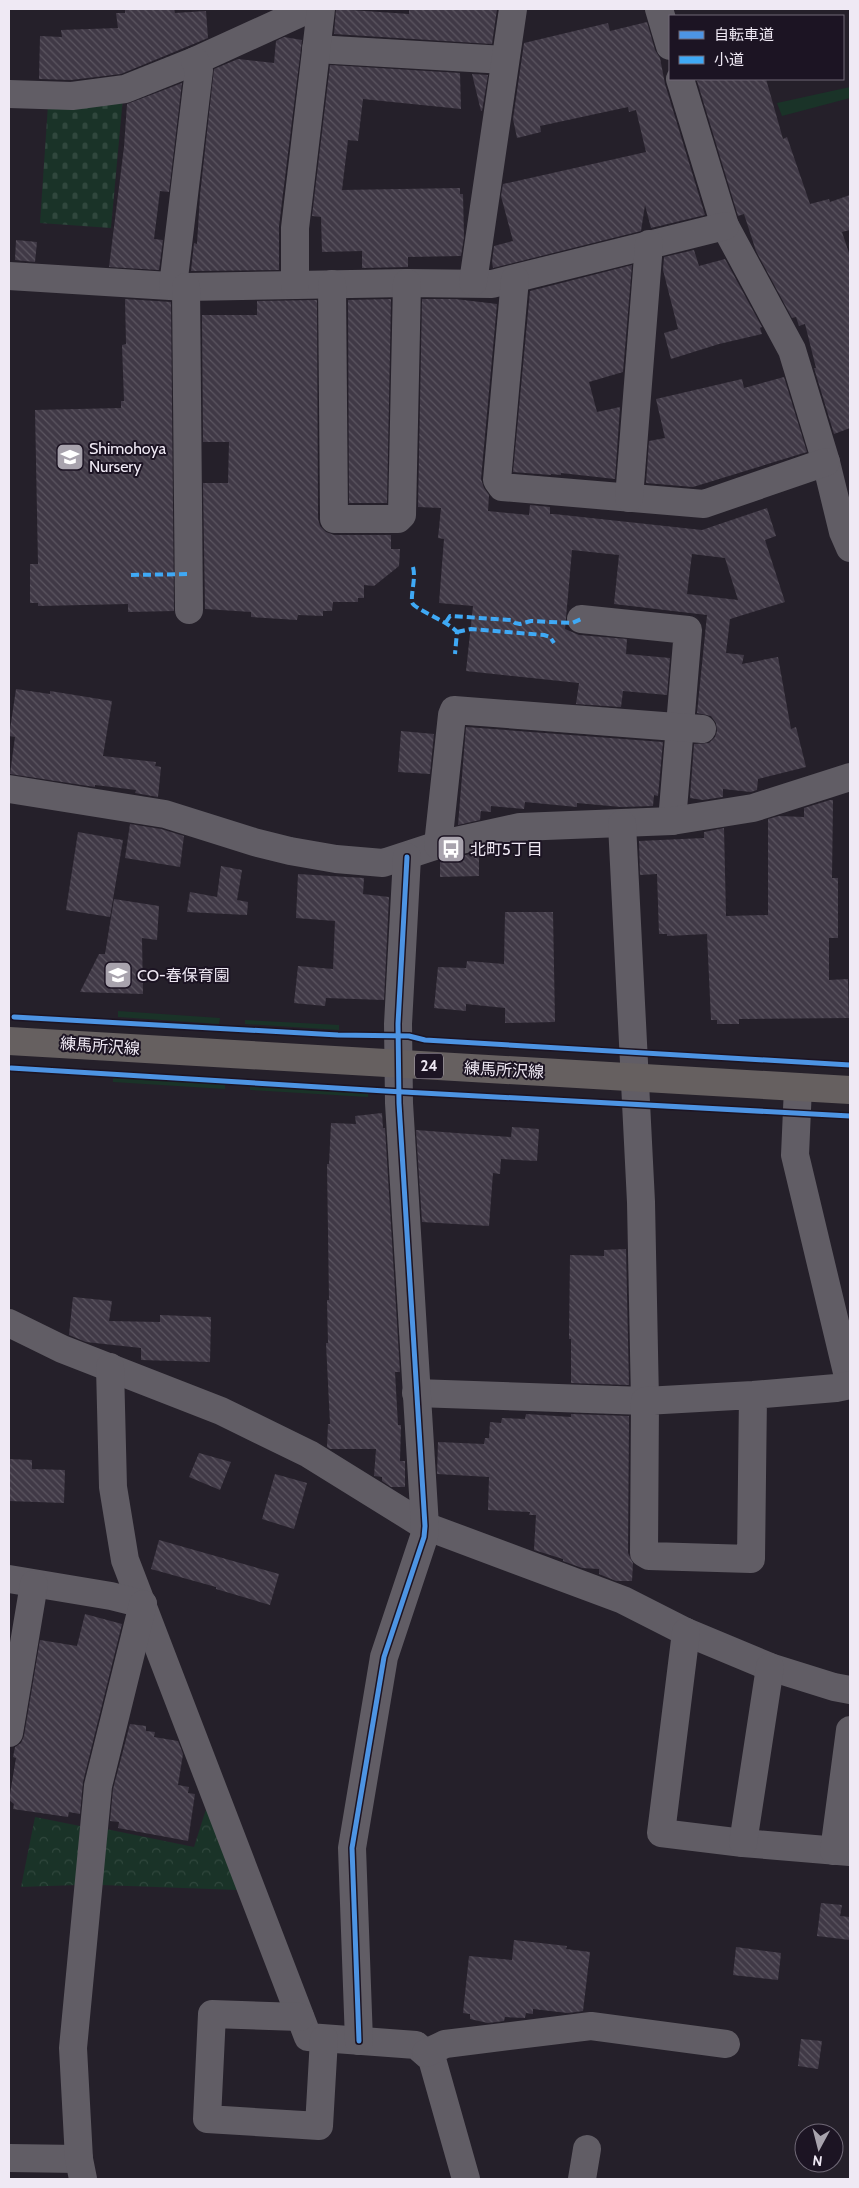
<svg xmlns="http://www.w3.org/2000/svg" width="859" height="2188" font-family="Cabin,'Noto Sans JP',sans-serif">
	<defs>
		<pattern id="cemetery-stones" width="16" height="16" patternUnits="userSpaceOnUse" patternTransform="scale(1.25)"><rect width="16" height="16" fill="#1a3328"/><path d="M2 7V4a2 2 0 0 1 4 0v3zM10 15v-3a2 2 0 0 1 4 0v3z" fill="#30473d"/></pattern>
		<pattern id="park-crowns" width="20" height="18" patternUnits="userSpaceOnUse" patternTransform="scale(1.25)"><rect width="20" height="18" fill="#1a3328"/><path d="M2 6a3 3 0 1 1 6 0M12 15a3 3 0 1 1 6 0" fill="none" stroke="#30473d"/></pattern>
		<pattern id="building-back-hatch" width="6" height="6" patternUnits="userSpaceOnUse" patternTransform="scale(1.25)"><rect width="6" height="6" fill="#403946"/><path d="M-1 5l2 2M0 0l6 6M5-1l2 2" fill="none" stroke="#5c5661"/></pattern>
	</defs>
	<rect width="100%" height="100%" fill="#25202a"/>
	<g fill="#1a3328">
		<polygon points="850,87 850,98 782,116 777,103"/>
		<polygon points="118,1011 220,1018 219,1024 118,1017"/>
		<polygon points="245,1020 339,1025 339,1030 245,1024"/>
		<polygon points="113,1077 225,1083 225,1089 113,1082"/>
		<polygon points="250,1085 368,1093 368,1097 250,1090"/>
	</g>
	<polygon fill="url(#cemetery-stones)" points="123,97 111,228 40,223 48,105"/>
	<g fill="url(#park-crowns)">
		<polygon points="208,1803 238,1890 101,1885 106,1829 194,1847"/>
		<polygon points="35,1817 80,1826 77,1885 21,1887"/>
	</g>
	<g fill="url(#building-back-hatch)" fill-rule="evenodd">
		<polygon points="125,9 174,9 175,13 206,11 208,38 121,74 71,80 39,79 40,36 62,37 61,30 118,28 116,13 125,13"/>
		<polygon points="336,9 409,14 409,9 497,9 492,44 334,34"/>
		<polygon points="647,22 655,50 660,58 665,84 705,215 651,228 645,205 641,231 493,268 492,262 494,246 513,241 501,196 503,184 646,152 636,110 629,112 628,107 540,126 541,132 517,138 513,119 524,43 608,23 610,31"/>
		<polygon points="284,37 302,40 279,226 279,270 191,271 194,243 197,244 200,195 214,69 238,59 274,63 276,41"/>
		<polygon points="330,65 460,73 461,109 363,99 358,141 348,140 342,190 460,188 460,194 463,194 464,237 461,256 408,257 408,267 362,268 362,251 322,252 321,217 312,216"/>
		<polygon points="472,74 488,75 482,111 481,111"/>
		<polygon points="707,79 766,79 783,139 787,137 810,204 829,199 830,202 850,195 850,230 842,232 850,256 850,428 834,434 814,368 816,368 805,324 799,326 796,317 792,318 756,251 744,214 738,216 697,81"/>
		<polygon points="182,83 169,192 160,191 154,239 163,240 159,270 109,267 124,147 127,104"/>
		<polygon points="16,240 37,242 35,262 15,260"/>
		<polygon points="694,250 699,266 725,259 762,327 760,328 762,334 719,344 671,359 664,333 678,329 663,270 664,257"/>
		<polygon points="632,265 623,372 589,382 597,412 620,407 615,479 561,473 561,475 551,474 551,475 513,472 530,291"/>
		<polygon points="125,299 171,302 174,611 128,612 128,604 38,606 38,603 30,603 30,564 38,564 35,410 121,408 121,401 124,401 122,345 126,344"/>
		<polygon points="391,299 387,503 349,503 348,300"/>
		<path d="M422,299H455L497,304L481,479L484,488L489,495L488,511L529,515L530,505L550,507V514H554L702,530L767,508L776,536L765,540L785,602L730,619L726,653L744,655L742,664L778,657L791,729L796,727L806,767L758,779L757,790L751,792L723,789V797L703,800L690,798L694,744L709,743L715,737L717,731L716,723L711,716L697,713L707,615L614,604L619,555L572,550L565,629L579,635L627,639L626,654L670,658L667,695L623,691L621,707L576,704L579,683L466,671L473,606L439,603L444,539L438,538L441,508L418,507ZM692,554L725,558L738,600L687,594Z"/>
		<polygon points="317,300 318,519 320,526 326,532 334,535 391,535 391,549 400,549 399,566 374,586 364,585 364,598 358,598 358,602 333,602 332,611 323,611 323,616 298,615 297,620 251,617 251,612 205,609 203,483 228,483 229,442 203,442 202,315 257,315 257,301"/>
		<polygon points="784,377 807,452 693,487 646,483 649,441 665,438 656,399 742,379 744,388"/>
		<polygon points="16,689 50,694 50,691 112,701 103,756 156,762 155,766 161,767 158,797 135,793 136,790 95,785 95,787 10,774 15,737 9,736"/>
		<polygon points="466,727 663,742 658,796 654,795 653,806 621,807 577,803 577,807 525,802 524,809 491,806 491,812 481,811 480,820 458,825"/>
		<polygon points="401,731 434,734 430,774 398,772"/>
		<polygon points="830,800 833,800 832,878 838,878 838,938 829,938 829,980 848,979 849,1018 739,1019 739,1024 717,1024 717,1020 711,1020 707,934 667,936 667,934 659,934 657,874 640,875 639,841 704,838 704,832 724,828 726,916 768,915 768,819 779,816 804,817 804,808"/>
		<polygon points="130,824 161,829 184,836 180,867 125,858"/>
		<polygon points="78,832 123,840 110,917 66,910"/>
		<polygon points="479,852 479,876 440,877 440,861"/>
		<polygon points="221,866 242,870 237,900 248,902 247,915 187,912 190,892 217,897"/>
		<polygon points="298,874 364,878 363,894 389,897 384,1000 326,998 325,1006 294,1003 298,966 333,969 335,921 296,918"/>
		<polygon points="114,899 159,906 157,940 142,938 143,994 80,992 99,954 105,954"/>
		<polygon points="505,912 553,912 555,1022 505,1023 505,1008 466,1004 466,1011 434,1008 438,967 466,968 467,961 504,964"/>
		<polygon points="382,1113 383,1128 385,1128 400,1372 395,1372 398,1425 401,1425 400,1461 405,1461 405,1487 391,1487 382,1481 382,1477 374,1476 376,1449 330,1449 327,1447 328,1424 330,1424 326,1343 328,1343 327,1300 329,1300 327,1164 329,1164 331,1123 356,1124 355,1116"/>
		<polygon points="512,1127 539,1129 537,1161 501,1159 500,1174 493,1173 489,1226 422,1222 416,1130 511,1137"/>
		<polygon points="626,1249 629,1385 571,1383 571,1339 569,1339 570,1255 604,1256 604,1250"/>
		<polygon points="73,1297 112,1301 109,1321 160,1322 160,1315 211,1317 210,1362 141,1360 141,1348 86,1342 69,1335"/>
		<polygon points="526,1414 571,1417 571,1414 629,1416 628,1553 633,1563 632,1581 616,1581 599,1574 599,1569 582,1568 563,1561 563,1559 534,1550 536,1515 529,1515 530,1512 488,1510 489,1477 437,1474 438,1442 484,1444 485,1438 489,1438 490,1422 501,1423 502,1418 525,1419"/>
		<polygon points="199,1453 231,1462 220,1490 189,1477"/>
		<polygon points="9,1459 32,1460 32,1469 65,1470 64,1503 9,1501"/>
		<polygon points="275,1474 307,1483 294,1529 262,1519"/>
		<polygon points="159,1540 279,1574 270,1605 216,1589 216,1587 151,1569"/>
		<polygon points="85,1614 122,1624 83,1782 80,1814 69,1812 68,1817 13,1809 14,1804 9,1800 16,1758 13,1757 15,1747 21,1743 24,1736 40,1640 77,1646"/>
		<polygon points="130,1724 146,1726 146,1731 155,1732 154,1737 178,1741 183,1754 178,1785 189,1787 188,1793 195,1794 188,1841 118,1828 119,1822 110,1821 113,1789"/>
		<polygon points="821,1903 842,1905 840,1916 850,1917 850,1940 817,1936"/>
		<polygon points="514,1940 567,1946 566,1949 590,1952 583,2011 568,2013 533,2009 533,2014 526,2013 525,2018 505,2017 504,2021 488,2023 470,2019 470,2014 463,2013 469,1956 512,1960"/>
		<polygon points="736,1947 781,1953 778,1980 733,1975"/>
		<polygon points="801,2039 822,2041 818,2069 798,2066"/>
	</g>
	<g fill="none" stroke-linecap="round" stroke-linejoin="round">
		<g stroke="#615d65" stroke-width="28">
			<polyline points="659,9 670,46"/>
			<polyline points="316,49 505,60"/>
			<polyline points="680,79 725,226 792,350 826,462 843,532 850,548"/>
			<polyline points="9,94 72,96 125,89 195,61 309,9"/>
			<polyline points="9,276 186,287 407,283 492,284 725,226"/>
			<polyline points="515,279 497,480 502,487 704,504 826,462"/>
			<polyline points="473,282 513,9"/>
			<polyline points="332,284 334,519 398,519 402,515 407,283"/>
			<polyline points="295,285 295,228 321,9"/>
			<polyline points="173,286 199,70 195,61"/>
			<polyline points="186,287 189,610"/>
			<polyline points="629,498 649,244"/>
			<polyline points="581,619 688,630 672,821"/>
			<polyline points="9,789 165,814 254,842 290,851 336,859 383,863 438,845 520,827 672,821 753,808 850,777"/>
			<polyline points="438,845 452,715 454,710 702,729"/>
			<polyline points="798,1087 795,1155 850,1385"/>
			<polyline points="9,1323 62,1349 221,1411 309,1454 425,1526 623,1600 686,1632 770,1667 834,1687 850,1690"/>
			<polyline points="110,1367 113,1487 125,1560 308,2037 416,2045 432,2059 466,2179"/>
			<polyline points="416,1393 645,1401 641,1202 622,824"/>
			<polyline points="753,1395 751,1559 649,1556 644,1553 645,1401 753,1395 836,1388 850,1385"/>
			<polyline points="9,1579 111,1596 143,1604"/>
			<polyline points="686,1632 661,1833 743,1843 850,1852"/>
			<polyline points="9,1733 34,1584"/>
			<polyline points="743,1843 770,1667"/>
			<polyline points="834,1851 850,1730"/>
			<polyline points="300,2017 212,2014 207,2119 319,2126 324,2039"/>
			<polyline points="359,2041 352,1848 384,1657 424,1537 425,1526 399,1103 398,1024 407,857"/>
			<polyline points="426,2053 445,2044 591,2026 726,2044"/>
			<polyline points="9,2158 79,2159"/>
			<polyline points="83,2179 79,2159 73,2048 98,1786 143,1604"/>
			<polyline points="582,2179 587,2149"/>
		</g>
		<polyline stroke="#666060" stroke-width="28" points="9,1041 850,1090"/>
		<g stroke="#3fa9f5" stroke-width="4" stroke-dasharray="8 4" stroke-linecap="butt">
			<path d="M413,567C416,579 411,591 412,602C413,609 448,621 457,632L455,654"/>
			<polyline points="131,575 189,574"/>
			<polyline points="446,622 450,616 511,620 515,623 520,624 531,621 572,623 581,619"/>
			<polyline points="457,632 471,629 544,635 550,637 554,643"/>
		</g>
		<defs>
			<g id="cycleway">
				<polyline points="14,1017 338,1035 409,1036 425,1040 850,1065"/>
				<polyline points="11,1068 385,1091 850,1116"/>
				<polyline points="359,2041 352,1848 384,1657 424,1537 425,1526 399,1103 398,1024 407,857"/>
			</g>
		</defs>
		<use href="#cycleway" stroke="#1c1423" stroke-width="8"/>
		<use href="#cycleway" stroke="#4d94e3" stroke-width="5"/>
	</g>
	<defs>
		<symbol id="school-square" viewBox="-11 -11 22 22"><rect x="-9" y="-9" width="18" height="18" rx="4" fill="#a8a3ad" stroke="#1c1423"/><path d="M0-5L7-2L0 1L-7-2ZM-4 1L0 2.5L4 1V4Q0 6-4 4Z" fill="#fff"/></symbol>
		<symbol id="bus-square" viewBox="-11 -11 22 22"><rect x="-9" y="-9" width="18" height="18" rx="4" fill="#a8a3ad" stroke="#1c1423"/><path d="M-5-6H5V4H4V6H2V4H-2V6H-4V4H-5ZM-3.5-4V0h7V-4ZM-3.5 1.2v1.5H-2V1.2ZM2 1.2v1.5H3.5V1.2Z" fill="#fff"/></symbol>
	</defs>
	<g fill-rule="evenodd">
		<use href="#school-square" x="54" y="441" width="32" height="32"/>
		<use href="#bus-square" x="435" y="833" width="32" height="32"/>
		<use href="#school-square" x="102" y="959" width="32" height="32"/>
	</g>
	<g text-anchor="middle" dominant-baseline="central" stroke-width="4" stroke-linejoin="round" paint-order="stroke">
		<rect fill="#1c1423" stroke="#b0a9b5" stroke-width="1" x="415" y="1053.5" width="28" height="25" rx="4"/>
		<g font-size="15" font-weight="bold" fill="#efe9f4">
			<text x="429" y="1066">24</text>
		</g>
		<g font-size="16" fill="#efe9f4" stroke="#1c1423" text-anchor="start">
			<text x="89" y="448">Shimohoya<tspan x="89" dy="18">Nursery</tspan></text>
			<text x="470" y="849">北町5丁目</text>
			<text x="137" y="975">CO-春保育園</text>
		</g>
		<g font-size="16" fill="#efe9f4" stroke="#1c1423">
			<text transform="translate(100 1046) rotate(4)">練馬所沢線</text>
			<text transform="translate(504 1070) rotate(3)">練馬所沢線</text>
		</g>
	</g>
	<rect width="859" height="2188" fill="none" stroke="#efe9f4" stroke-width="20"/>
	<rect x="669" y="15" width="175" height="65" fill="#1c1423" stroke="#706977"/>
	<rect x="679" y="31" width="25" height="8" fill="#4d94e3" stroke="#706977"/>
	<text x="714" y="40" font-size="15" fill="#efe9f4">自転車道</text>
	<rect x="679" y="56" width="25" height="8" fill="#3fa9f5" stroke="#706977"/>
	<text x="714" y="65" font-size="15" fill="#efe9f4">小道</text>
	<g transform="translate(819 2148) rotate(187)"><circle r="24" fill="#1c1423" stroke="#706977"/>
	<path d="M0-4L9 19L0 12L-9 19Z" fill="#a8a3ad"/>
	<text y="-8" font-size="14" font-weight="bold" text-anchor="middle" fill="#efe9f4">N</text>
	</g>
</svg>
